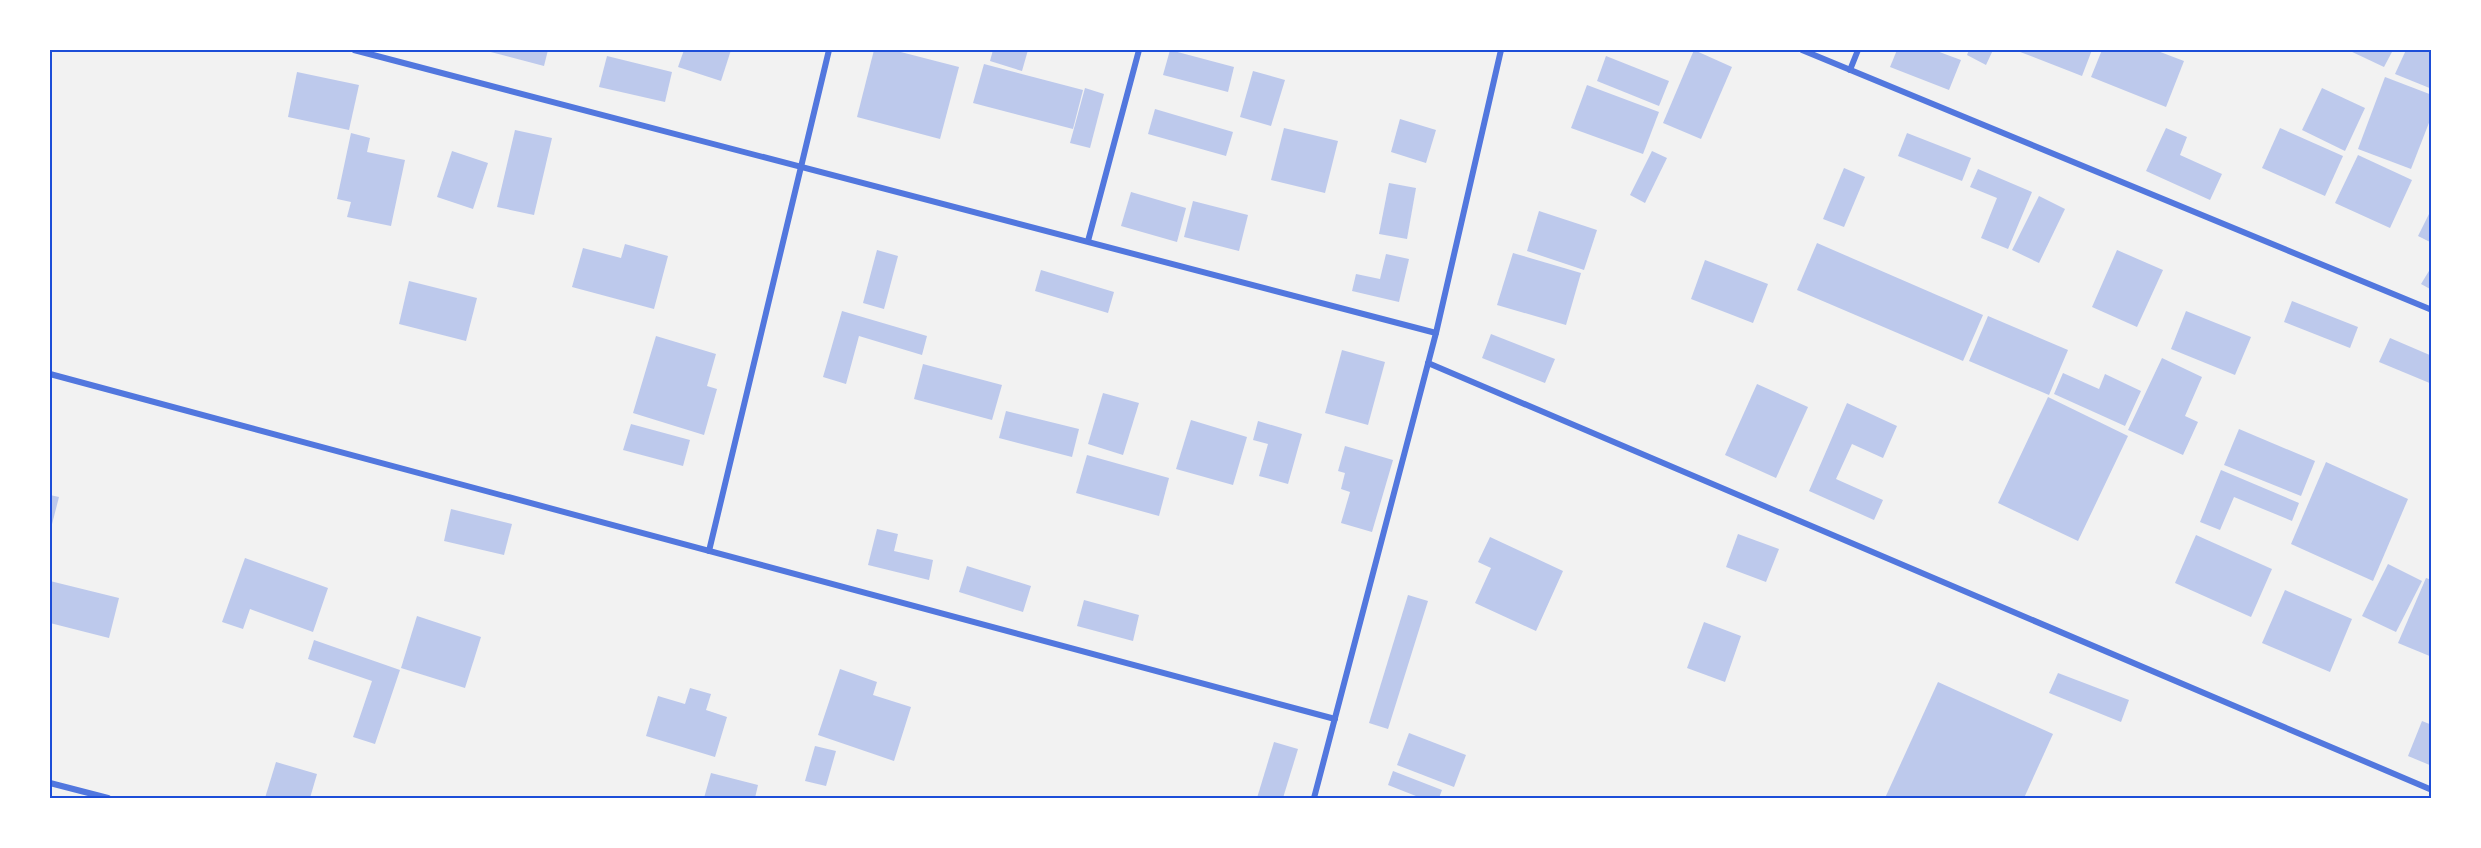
<svg xmlns="http://www.w3.org/2000/svg" width="2481" height="848" font-family="Raleway,sans-serif">
	<rect width="100%" height="100%" fill="#f2f2f2"/>
	<g fill="#bdc9ec">
		<polygon points="483,50 548,50 544,66"/>
		<polygon points="684,50 731,50 721,81 678,67"/>
		<polygon points="874,50 893,50 959,67 940,139 857,117"/>
		<polygon points="993,50 1028,50 1022,71 990,61"/>
		<polygon points="1170,50 1234,67 1228,92 1163,75"/>
		<polygon points="1694,50 1732,67 1701,139 1663,123"/>
		<polygon points="1897,50 1934,50 1961,60 1949,90 1890,67"/>
		<polygon points="1969,50 1993,50 1986,65 1967,55"/>
		<polygon points="2015,50 2092,50 2082,76"/>
		<polygon points="2102,50 2155,50 2184,61 2166,107 2091,77"/>
		<polygon points="2348,50 2393,50 2384,67"/>
		<polygon points="2406,50 2432,50 2432,89 2395,74"/>
		<polygon points="607,56 672,72 665,102 599,87"/>
		<polygon points="1606,56 1669,81 1659,106 1597,81"/>
		<polygon points="984,64 1083,90 1073,129 973,103"/>
		<polygon points="1253,71 1285,80 1271,126 1240,117"/>
		<polygon points="297,72 359,85 349,130 288,117"/>
		<polygon points="2385,77 2432,95 2432,115 2411,169 2358,149"/>
		<polygon points="1587,85 1659,112 1643,154 1571,128"/>
		<polygon points="1085,88 1104,94 1090,148 1070,143"/>
		<polygon points="2322,88 2365,108 2345,151 2302,130"/>
		<polygon points="1155,109 1233,132 1226,156 1148,134"/>
		<polygon points="1400,119 1436,130 1426,163 1391,152"/>
		<polygon points="1284,128 1338,141 1325,193 1271,180"/>
		<polygon points="2166,128 2187,137 2180,155 2222,174 2210,200 2146,171"/>
		<polygon points="2280,128 2343,156 2325,196 2262,168"/>
		<polygon points="515,130 552,138 534,215 497,207"/>
		<polygon points="351,133 370,138 367,152 405,160 391,226 347,217 351,202 337,199"/>
		<polygon points="1907,133 1971,158 1962,181 1898,156"/>
		<polygon points="452,151 488,163 473,209 437,197"/>
		<polygon points="1652,151 1667,158 1645,203 1630,195"/>
		<polygon points="2358,155 2412,180 2390,228 2335,203"/>
		<polygon points="1844,168 1865,177 1844,227 1823,219"/>
		<polygon points="1978,169 2032,192 2008,249 1981,238 1997,198 1970,187"/>
		<polygon points="1389,183 1416,188 1407,239 1379,234"/>
		<polygon points="1131,192 1186,208 1177,242 1121,226"/>
		<polygon points="2039,196 2065,209 2039,263 2012,250"/>
		<polygon points="1193,201 1248,215 1239,251 1184,237"/>
		<polygon points="2432,208 2432,243 2418,236"/>
		<polygon points="1539,211 1597,230 1584,270 1527,251"/>
		<polygon points="1817,243 1983,315 1963,361 1797,290"/>
		<polygon points="625,244 668,256 654,309 572,287 583,248 621,258"/>
		<polygon points="877,250 898,256 884,309 863,303"/>
		<polygon points="2117,250 2163,270 2137,327 2092,307"/>
		<polygon points="1513,253 1581,273 1566,325 1497,305"/>
		<polygon points="1386,254 1409,259 1399,302 1352,291 1356,274 1380,279"/>
		<polygon points="1705,260 1768,284 1753,323 1691,299"/>
		<polygon points="2432,266 2432,290 2421,284"/>
		<polygon points="1041,270 1114,292 1108,313 1035,291"/>
		<polygon points="409,281 477,298 466,341 399,324"/>
		<polygon points="2292,301 2358,327 2350,348 2284,322"/>
		<polygon points="842,311 927,336 922,355 859,336 846,384 823,377"/>
		<polygon points="2186,311 2251,337 2235,375 2171,349"/>
		<polygon points="1988,316 2068,350 2049,395 1969,361"/>
		<polygon points="1491,334 1555,359 1545,383 1482,358"/>
		<polygon points="656,336 716,354 707,386 717,389 704,435 633,413"/>
		<polygon points="2390,338 2432,356 2432,384 2379,362"/>
		<polygon points="1342,350 1385,362 1368,425 1325,413"/>
		<polygon points="2162,358 2202,377 2185,416 2198,422 2183,455 2128,430"/>
		<polygon points="923,364 1002,385 992,420 914,399"/>
		<polygon points="2063,373 2099,389 2105,374 2141,391 2125,426 2054,394"/>
		<polygon points="1757,384 1808,407 1776,478 1725,455"/>
		<polygon points="1103,393 1139,403 1123,455 1088,444"/>
		<polygon points="2048,397 2128,436 2078,541 1998,503"/>
		<polygon points="1847,403 1897,426 1883,458 1852,444 1836,479 1883,500 1874,520 1809,491"/>
		<polygon points="1006,411 1079,429 1072,457 999,438"/>
		<polygon points="1191,420 1247,437 1233,485 1176,469"/>
		<polygon points="1258,421 1302,434 1288,484 1259,476 1268,444 1253,440"/>
		<polygon points="631,424 690,440 683,466 623,450"/>
		<polygon points="2239,429 2315,461 2301,496 2224,465"/>
		<polygon points="1345,446 1393,460 1372,532 1341,523 1350,492 1341,489 1345,473 1338,471"/>
		<polygon points="1087,455 1169,478 1159,516 1076,493"/>
		<polygon points="2326,462 2408,499 2373,581 2291,544"/>
		<polygon points="2221,470 2299,503 2292,521 2234,497 2220,530 2200,522"/>
		<polygon points="50,495 59,497 50,532"/>
		<polygon points="451,509 512,524 504,555 444,541"/>
		<polygon points="877,529 898,534 894,551 933,560 929,580 868,565"/>
		<polygon points="1738,534 1779,549 1766,582 1726,567"/>
		<polygon points="2196,535 2272,569 2251,617 2175,583"/>
		<polygon points="1490,537 1563,571 1536,631 1475,603 1491,568 1478,562"/>
		<polygon points="245,558 328,588 313,632 250,609 243,629 222,622"/>
		<polygon points="2388,564 2422,581 2396,632 2362,616"/>
		<polygon points="967,566 1031,586 1023,612 959,592"/>
		<polygon points="2426,578 2432,580 2432,657 2398,643"/>
		<polygon points="50,581 119,598 109,638 50,623"/>
		<polygon points="2285,590 2352,619 2330,672 2262,643"/>
		<polygon points="1408,595 1428,601 1388,729 1369,723"/>
		<polygon points="1084,600 1139,615 1133,641 1077,626"/>
		<polygon points="417,616 481,637 465,688 401,668"/>
		<polygon points="1704,622 1741,636 1725,682 1687,668"/>
		<polygon points="314,640 400,670 375,744 353,737 372,681 308,659"/>
		<polygon points="840,669 877,682 873,695 911,707 894,761 818,735"/>
		<polygon points="2058,673 2129,700 2121,722 2049,693"/>
		<polygon points="1938,682 2053,734 2024,798 1885,798"/>
		<polygon points="690,688 711,694 706,710 727,717 715,757 646,736 658,696 685,704"/>
		<polygon points="2422,721 2432,725 2432,766 2408,756"/>
		<polygon points="1409,733 1466,755 1454,787 1397,765"/>
		<polygon points="1274,742 1298,749 1283,798 1257,798"/>
		<polygon points="815,746 836,751 826,786 805,781"/>
		<polygon points="276,762 317,774 310,798 265,798"/>
		<polygon points="1393,771 1442,790 1439,798 1421,798 1388,785"/>
		<polygon points="711,773 758,785 755,798 704,798"/>
	</g>
	<g fill="none" stroke-linecap="round" stroke-linejoin="round">
		<g stroke="#5277de" stroke-width="6">
			<polyline points="354,50 1436,333"/>
			<polyline points="1802,50 2432,310"/>
			<polyline points="1850,70 1858,50"/>
			<polyline points="1088,241 1139,50"/>
			<polyline points="1428,363 2432,790"/>
			<polyline points="50,374 1335,719"/>
			<polyline points="709,551 829,50"/>
			<polyline points="50,783 108,798"/>
			<polyline points="1314,798 1436,333 1501,50"/>
		</g>
	</g>
	<rect width="2481" height="848" fill="none" stroke="#ffffff" stroke-width="102"/>
	<rect x="51" y="51" width="2379" height="746" fill="none" stroke="#1d4ed8" stroke-width="2"/>
</svg>
